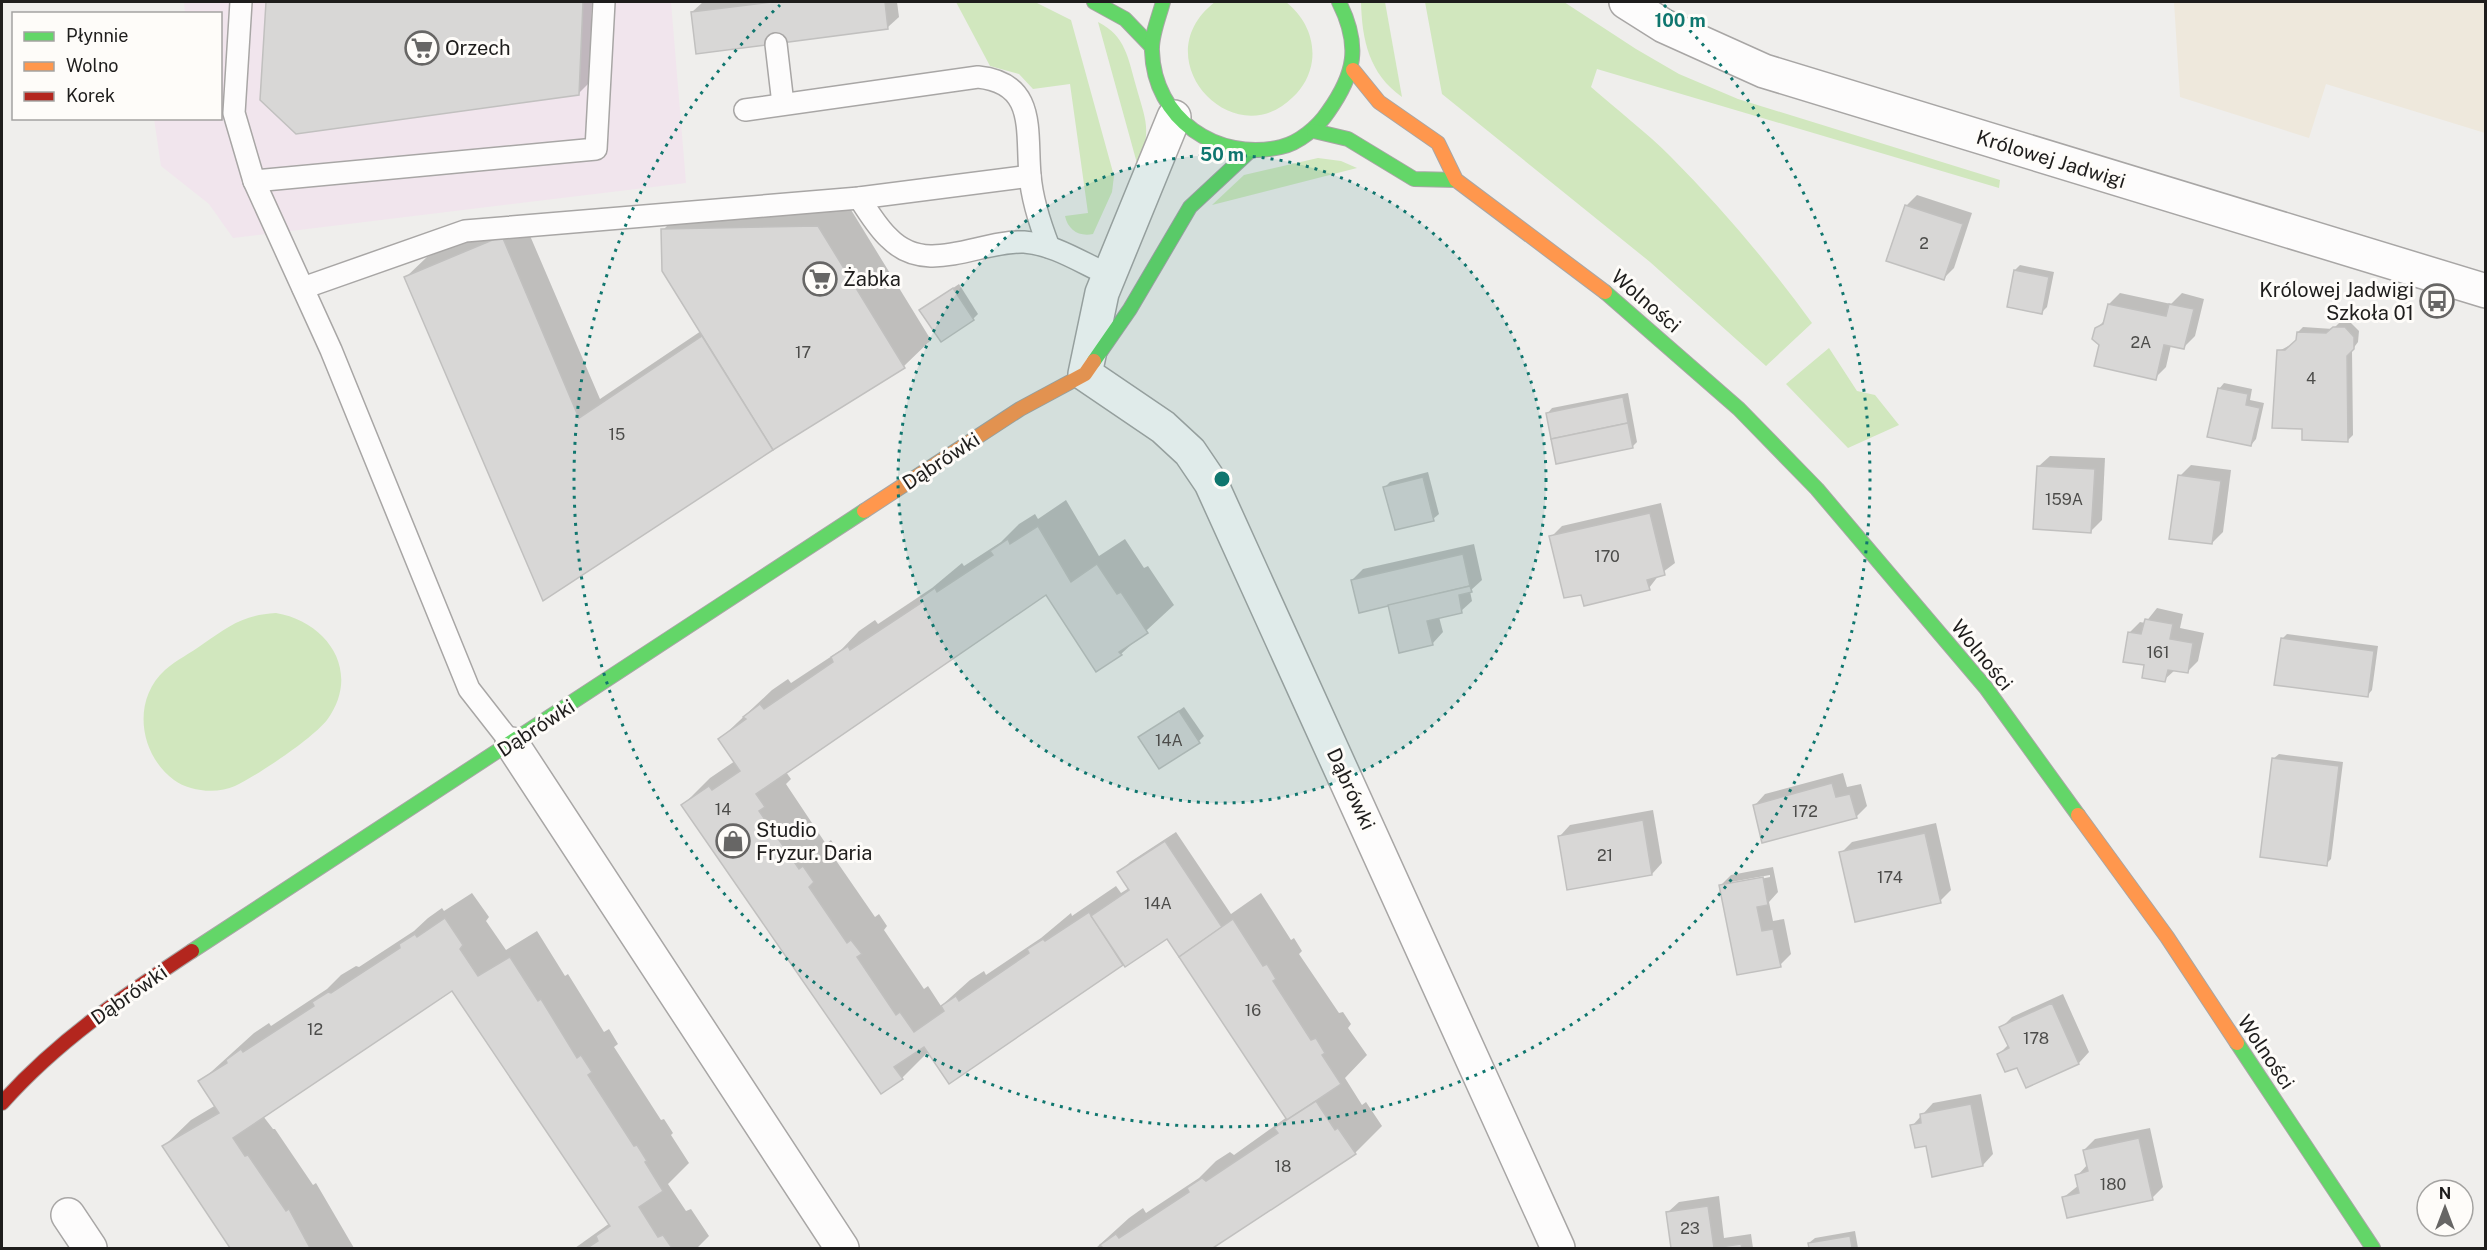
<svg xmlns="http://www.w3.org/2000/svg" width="2487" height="1250" font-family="'Public Sans',sans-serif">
	<rect width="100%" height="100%" fill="#efeeec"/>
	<polygon fill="#f1e5ed" points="184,2 671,2 686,183 233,238 209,204 161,166 154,119 220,118 220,14 185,13"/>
	<polygon fill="#eee8dc" points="2174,2 2485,2 2485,133 2326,84 2309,138 2180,97"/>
	<g fill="#d1e7be">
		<path d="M956,2H1035L1071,20L1114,176L1112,192L1093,234C1079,237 1068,230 1065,216L1088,213L1070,84L1033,89L1019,74L990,66Z"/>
		<path d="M1215,2H1286C1304,16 1315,38 1312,61C1310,75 1303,88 1293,97C1233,157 1142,58 1215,2Z"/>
		<path d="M1361,2H1385L1402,97C1369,74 1362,40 1361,2Z"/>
		<path d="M1425,2H1564L1636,49L1679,74L1738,99L2000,180L1999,188L1597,69L1591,87C1617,110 1646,132 1670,156C1722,208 1769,264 1812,323L1766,366L1650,262L1442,94Z"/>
		<path d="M1098,22C1126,36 1128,59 1136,86C1146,122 1152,129 1138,167Z"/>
		<polygon points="1318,158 1341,161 1357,168 1212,205 1244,175"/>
		<polygon points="1829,348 1857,391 1875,395 1899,425 1848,448 1786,384"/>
		<path d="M276,613C328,622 362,672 327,720C312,739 258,775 235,786C218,794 190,792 174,780C140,755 131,701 165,670C176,660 191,653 203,644C229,626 243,615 276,613Z"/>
	</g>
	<g fill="#0003" fill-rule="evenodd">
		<polygon points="268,2 592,2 589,83 578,94 262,99"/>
		<polygon points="703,2 897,2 899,17 888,27 692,12"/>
		<polygon points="1917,195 1972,213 1954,268 1943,279 1906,206"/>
		<polygon points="845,200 931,340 904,366 772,449 544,599 406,277 427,257 522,217 600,399 701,331 663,230 690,203"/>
		<polygon points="2020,265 2054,272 2047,307 2042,312 2015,270"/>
		<polygon points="959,284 978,314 973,319 921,310"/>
		<polygon points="2120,293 2171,304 2182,293 2204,299 2195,336 2184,347 2171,345 2166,367 2155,378 2100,345 2096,329 2105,320 2109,304"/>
		<polygon points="2340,322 2351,323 2359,331 2358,342 2352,350 2353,435 2348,440 2279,351 2298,341 2298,332 2303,327 2333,329"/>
		<polygon points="2224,383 2252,389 2250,400 2264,403 2256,439 2251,445 2219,389"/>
		<polygon points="1628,393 1637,442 1632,447 1547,414 1552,408"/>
		<polygon points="2050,456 2105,458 2102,520 2091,531 2039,466"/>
		<polygon points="2191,465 2231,470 2223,532 2212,543 2180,476"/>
		<polygon points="1428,472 1439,514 1433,519 1385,487 1390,482"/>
		<polygon points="1066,500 1099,556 1125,539 1144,568 1148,566 1174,605 1121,654 1046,593 786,772 791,779 786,784 826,844 831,840 840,854 835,859 875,917 879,914 887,926 884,930 924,989 928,986 941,1006 970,980 984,971 986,975 1041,938 1071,913 1072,916 1116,886 1121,893 1129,888 1119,873 1130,862 1176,832 1231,914 1261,893 1291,940 1294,938 1302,951 1299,954 1339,1013 1343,1012 1351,1024 1348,1028 1367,1055 1345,1078 1362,1105 1366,1102 1382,1126 1355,1153 1211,1248 1096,1248 1129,1218 1143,1208 1146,1213 1199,1178 1216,1161 1230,1152 1234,1155 1287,1117 1167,937 1124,962 949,1081 929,1051 902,1078 683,805 710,778 735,761 720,739 772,690 788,679 791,683 841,650 859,631 875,620 878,624 932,588 962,563 964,566 1001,542 1019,524 1035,514 1038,519"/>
		<polygon points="1661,503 1675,563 1659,575 1649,588 1582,593 1551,537 1562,526"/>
		<polygon points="1474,544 1482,580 1470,591 1472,601 1461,611 1439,617 1443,632 1433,643 1400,651 1389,604 1352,580 1363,569"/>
		<polygon points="2157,608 2183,614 2180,628 2204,633 2198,661 2187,672 2175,670 2164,680 2146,664 2129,633 2140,622 2145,623"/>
		<polygon points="2287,634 2378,646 2372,690 2367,696 2282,639"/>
		<polygon points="1184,707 1204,736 1199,741 1140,738"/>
		<polygon points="2279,754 2343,762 2331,859 2326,864 2273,759"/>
		<polygon points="1843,773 1847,787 1861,784 1867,806 1856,817 1755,805 1765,794"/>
		<polygon points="1653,810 1662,863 1652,874 1560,836 1570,825"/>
		<polygon points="1936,823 1951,890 1940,901 1841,853 1852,842"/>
		<path d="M1773,867L1778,892L1769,902L1773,921L1784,919L1791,954L1780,965L1720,886L1731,875ZM1770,875V877L1731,885V882Z"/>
		<polygon points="472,893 489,917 486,921 506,950 537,931 565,976 568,974 604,1032 609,1029 618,1044 614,1047 661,1120 664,1119 673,1133 671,1135 689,1163 668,1184 686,1211 691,1209 709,1236 697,1248 575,1248 610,1223 452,988 263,1116 273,1129 275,1129 313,1185 316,1183 354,1248 232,1248 164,1146 191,1120 216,1105 200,1082 254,1033 269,1023 271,1026 327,989 341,975 356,966 359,967 414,931 428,918 442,908 444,911"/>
		<polygon points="2063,994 2089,1052 2079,1063 2027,1086 2018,1066 1999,1054 2009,1044 2001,1028 2012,1017"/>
		<polygon points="1981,1094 1993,1154 1983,1165 1927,1144 1912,1126 1933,1103"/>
		<polygon points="2150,1128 2163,1187 2152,1198 2064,1197 2079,1185 2077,1176 2088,1164 2084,1150 2095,1139"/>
		<polygon points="1719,1196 1724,1238 1751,1234 1753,1248 1672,1248 1668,1212 1679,1202"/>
		<polygon points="1855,1231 1858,1248 1810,1248 1809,1243 1815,1238"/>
	</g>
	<g fill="#d8d7d6" stroke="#c1c0bf" stroke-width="1.5">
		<polygon points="266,2 583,2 579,95 296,134 260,100"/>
		<polygon points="771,2 885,2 888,29 696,54 691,12"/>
		<polygon points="1905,205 1963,224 1944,280 1886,261"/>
		<polygon points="818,226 905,368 773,450 662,271 661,229"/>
		<polygon points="502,236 579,418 702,336 773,450 543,601 404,277"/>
		<polygon points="2014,270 2049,277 2042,314 2007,307"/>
		<polygon points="953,288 974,320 941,342 919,310"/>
		<polygon points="2108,304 2166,316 2169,304 2194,309 2184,349 2164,345 2156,380 2094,366 2099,345 2092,339 2095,328 2103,324"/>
		<polygon points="2333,327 2345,327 2354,337 2354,349 2347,356 2348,442 2302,440 2302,429 2272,428 2277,350 2285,350 2296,340 2297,332 2326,333"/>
		<polygon points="2218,388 2248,394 2246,405 2260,408 2251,446 2207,437"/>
		<polygon points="1623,397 1628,423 1551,439 1546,413"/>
		<polygon points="1628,423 1633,448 1556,464 1551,439"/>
		<polygon points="2037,466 2095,469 2091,533 2033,529"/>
		<polygon points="2178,475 2221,481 2212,544 2169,539"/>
		<polygon points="1423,477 1434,521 1395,530 1383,487"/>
		<polygon points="1650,513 1665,575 1647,580 1650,590 1584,606 1581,595 1564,598 1549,536"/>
		<polygon points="1038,526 1071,582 1097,564 1117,594 1121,592 1148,633 1119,652 1122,655 1096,672 1046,595 756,794 765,807 759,811 799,869 803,866 814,882 809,887 847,943 851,940 862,954 857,957 896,1015 900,1012 914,1032 944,1011 941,1006 956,996 959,1001 1029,953 1027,949 1043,939 1045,941 1089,912 1123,965 949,1084 924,1047 894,1067 903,1079 881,1094 681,805 709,786 712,790 740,771 718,739 746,719 743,717 760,704 764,709 833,662 831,657 848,646 850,650 921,603 919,599 935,588 937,592 993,555 990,551 1008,539 1010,544"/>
		<polygon points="1463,554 1470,586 1359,613 1351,580"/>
		<polygon points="1470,586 1472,592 1459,595 1462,613 1427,621 1433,645 1399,653 1388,605"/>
		<polygon points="2145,619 2173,624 2170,639 2193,643 2188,673 2168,670 2165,682 2142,678 2144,665 2123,662 2128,632 2141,634"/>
		<polygon points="2281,638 2374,651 2368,697 2274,685"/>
		<polygon points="1179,711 1200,743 1159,769 1138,737"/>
		<polygon points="2272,758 2339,766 2327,866 2260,857"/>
		<polygon points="1832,783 1836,797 1850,794 1857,818 1762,843 1753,805"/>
		<polygon points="1643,820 1652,875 1567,890 1558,836"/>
		<polygon points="1925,833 1941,903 1855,922 1839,852"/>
		<polygon points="1165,841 1222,927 1179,957 1167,939 1125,967 1091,916 1129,890 1117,872"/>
		<polygon points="1763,877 1768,905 1757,907 1762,931 1773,929 1781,967 1737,975 1719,885"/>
		<polygon points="445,918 463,945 460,949 478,976 510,957 538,1001 541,999 577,1058 581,1055 592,1072 588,1075 634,1146 637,1145 647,1161 645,1162 663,1191 639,1207 658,1237 663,1235 672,1248 587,1248 598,1241 596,1236 610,1226 452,991 233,1138 245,1156 248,1155 286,1211 289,1209 310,1248 230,1248 162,1146 219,1113 198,1081 227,1063 226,1060 241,1049 243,1052 314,1006 312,1002 328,992 331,993 400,948 399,944 415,934 417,937"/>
		<polygon points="1233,919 1263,966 1267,964 1276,979 1273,981 1311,1040 1316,1038 1325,1053 1322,1055 1341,1084 1287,1120 1179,957"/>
		<polygon points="2052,1003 2079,1064 2026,1088 2017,1068 2005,1072 1997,1054 2009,1048 1999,1027"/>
		<polygon points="1316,1101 1335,1130 1338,1128 1356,1154 1213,1248 1103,1248 1100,1245 1116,1234 1119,1238 1189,1192 1187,1188 1202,1178 1206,1181 1278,1133 1274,1128"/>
		<polygon points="1971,1104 1983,1166 1932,1177 1926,1146 1915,1148 1910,1125 1921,1123 1920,1114"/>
		<polygon points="2139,1138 2153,1200 2067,1218 2062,1197 2079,1193 2075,1175 2088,1171 2083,1150"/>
		<polygon points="1708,1206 1714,1248 1741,1244 1742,1248 1671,1248 1666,1212"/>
		<polygon points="1850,1236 1852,1248 1809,1248 1808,1243"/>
	</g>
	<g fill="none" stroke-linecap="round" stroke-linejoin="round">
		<defs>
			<g id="lane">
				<polyline points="241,2 234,113 254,181 331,350 469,689 512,744"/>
				<polyline points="776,44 783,104"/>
				<path d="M745,110L978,77C1037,83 1026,131 1030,175C1032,200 1040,224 1049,247"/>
				<polyline points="254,181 596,149 604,2"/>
				<path d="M859,198C868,211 877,227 889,238C927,277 979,240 1024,242C1054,244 1082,263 1109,275"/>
				<polyline points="303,288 465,231 859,198 1030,176"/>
			</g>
			<g id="street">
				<polyline points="1626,2 1664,26 1764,71 2486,291"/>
				<polyline points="1174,117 1102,293 1085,374 1163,427 1190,452 1211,483 1558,1248"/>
				<polyline points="512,744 842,1248"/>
				<polyline points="68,1215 90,1248"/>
			</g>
			<g id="fast">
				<polyline points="1094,2 1125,19 1150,45"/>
				<path d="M1163,2C1159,17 1151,36 1152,51C1154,119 1217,162 1281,147C1299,143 1318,127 1328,112C1355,74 1361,46 1339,2"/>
				<polyline points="1314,131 1348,139 1414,179 1456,180"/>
				<polyline points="1605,292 1739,409 1817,489 1986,688 2078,815"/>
				<polyline points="1094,361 1130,309 1190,207 1249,152"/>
				<polyline points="192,951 864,511"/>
				<polyline points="2237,1043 2373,1248"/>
			</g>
			<g id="slow">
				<polyline points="1353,70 1379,102 1438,143 1456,180 1605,292"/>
				<polyline points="864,511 1020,409 1085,374 1094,361"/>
				<polyline points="2078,815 2167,937 2237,1043"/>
			</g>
			<path id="jam" d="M2,1103C57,1041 124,996 192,951"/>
		</defs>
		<use href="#lane" stroke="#a8a6a5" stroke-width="24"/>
		<use href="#street" stroke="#a8a6a5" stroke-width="36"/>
		<use href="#fast" stroke="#a8a6a5" stroke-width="16"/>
		<use href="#slow" stroke="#a8a6a5" stroke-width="16"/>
		<use href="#jam" stroke="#a8a6a5" stroke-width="16"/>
		<use href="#lane" stroke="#fdfcfc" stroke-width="21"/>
		<use href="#street" stroke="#fdfcfc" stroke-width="33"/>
		<use href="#fast" stroke="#63d668" stroke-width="14"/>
		<use href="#slow" stroke="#ff974d" stroke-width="14"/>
		<use href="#jam" stroke="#b3261e" stroke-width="14"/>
	</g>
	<circle cx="1222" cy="479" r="324" fill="#0f766e" fill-opacity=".12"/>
	<g fill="none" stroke="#0f766e" stroke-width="3" stroke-dasharray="3 6">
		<circle cx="1222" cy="479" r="324"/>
		<path d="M1664 5A648 648 0 1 1 780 5"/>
	</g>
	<defs>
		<symbol id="supermarket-ring" viewBox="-11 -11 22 22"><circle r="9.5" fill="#fefcf9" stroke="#676665" stroke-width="1.5"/><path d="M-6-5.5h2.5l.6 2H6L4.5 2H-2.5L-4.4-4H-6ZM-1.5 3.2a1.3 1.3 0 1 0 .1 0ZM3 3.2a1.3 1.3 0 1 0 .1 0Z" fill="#676665"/></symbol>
		<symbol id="bus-ring" viewBox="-11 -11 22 22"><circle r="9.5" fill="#fefcf9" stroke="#676665" stroke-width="1.5"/><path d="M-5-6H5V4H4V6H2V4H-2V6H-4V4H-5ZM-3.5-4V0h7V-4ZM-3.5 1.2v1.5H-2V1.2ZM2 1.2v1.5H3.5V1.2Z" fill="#676665"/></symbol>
		<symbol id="shop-ring" viewBox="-11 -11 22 22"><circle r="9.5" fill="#fefcf9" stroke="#676665" stroke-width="1.5"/><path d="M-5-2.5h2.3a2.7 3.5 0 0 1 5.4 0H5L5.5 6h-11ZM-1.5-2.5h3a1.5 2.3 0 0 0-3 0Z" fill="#676665"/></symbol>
	</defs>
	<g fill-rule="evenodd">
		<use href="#supermarket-ring" x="403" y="29" width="38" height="38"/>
		<use href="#supermarket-ring" x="801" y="260" width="38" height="38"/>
		<use href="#bus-ring" x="2418" y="282" width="38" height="38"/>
		<use href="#shop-ring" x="714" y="822" width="38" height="38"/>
	</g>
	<g text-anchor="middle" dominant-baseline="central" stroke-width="6" stroke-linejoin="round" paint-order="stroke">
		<g font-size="16" fill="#4c4c4a">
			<text x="1924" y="243">2</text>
			<text x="2141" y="342">2A</text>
			<text x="803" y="352">17</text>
			<text x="2311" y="378">4</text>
			<text x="617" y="434">15</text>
			<text x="2064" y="499">159A</text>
			<text x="1607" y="556">170</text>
			<text x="2158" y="652">161</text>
			<text x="1169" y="740">14A</text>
			<text x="723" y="809">14</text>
			<text x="1805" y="811">172</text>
			<text x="1605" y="855">21</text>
			<text x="1890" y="877">174</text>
			<text x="1158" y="903">14A</text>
			<text x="1253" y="1010">16</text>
			<text x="315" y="1029">12</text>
			<text x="2036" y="1038">178</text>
			<text x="1283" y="1166">18</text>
			<text x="2113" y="1184">180</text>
			<text x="1690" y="1228">23</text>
		</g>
		<g font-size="20" fill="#1e1d1c" stroke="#fefcf9" text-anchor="start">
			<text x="445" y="48">Orzech</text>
			<text x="843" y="279">Żabka</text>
			<text x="2414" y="290" text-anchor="end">Królowej Jadwigi<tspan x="2414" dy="23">Szkoła 01</tspan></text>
			<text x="756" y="830">Studio<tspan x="756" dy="23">Fryzur. Daria</tspan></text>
		</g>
		<g font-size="20" fill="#1e1d1c" stroke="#fefcf9">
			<text transform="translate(2051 159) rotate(17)">Królowej Jadwigi</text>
			<text transform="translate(1646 301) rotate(41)">Wolności</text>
			<text transform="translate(941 461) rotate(-33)">Dąbrówki</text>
			<text transform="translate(1982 655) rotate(51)">Wolności</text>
			<text transform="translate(536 728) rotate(-33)">Dąbrówki</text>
			<text transform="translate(1351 789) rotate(65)">Dąbrówki</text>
			<text transform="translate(129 995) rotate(-35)">Dąbrówki</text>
			<text transform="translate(2266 1052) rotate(56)">Wolności</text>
		</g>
	</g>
	<circle cx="1222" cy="479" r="9" fill="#0f766e" stroke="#fefcf9" stroke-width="3"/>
	<g font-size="18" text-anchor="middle" font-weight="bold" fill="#0f766e" stroke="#fefcf9" stroke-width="6" stroke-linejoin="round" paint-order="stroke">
		<text x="1680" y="27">100 m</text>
		<text x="1222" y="161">50 m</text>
	</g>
	<rect width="2487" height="1250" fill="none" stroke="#1e1d1c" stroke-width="6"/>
	<rect x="12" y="12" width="210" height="108" fill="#fefcf9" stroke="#a4a3a1" stroke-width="1.5"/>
	<rect x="24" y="32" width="30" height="9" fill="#63d668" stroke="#a4a3a1" stroke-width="1.5"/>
	<text x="66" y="42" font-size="18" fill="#1e1d1c">Płynnie</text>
	<rect x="24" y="62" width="30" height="9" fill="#ff974d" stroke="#a4a3a1" stroke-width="1.5"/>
	<text x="66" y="72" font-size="18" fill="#1e1d1c">Wolno</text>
	<rect x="24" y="92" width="30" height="9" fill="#b3261e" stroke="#a4a3a1" stroke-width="1.5"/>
	<text x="66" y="102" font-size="18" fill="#1e1d1c">Korek</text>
	<g transform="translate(2445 1208)"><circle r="28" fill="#fefcf9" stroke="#a4a3a1" stroke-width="1.5"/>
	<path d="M0-4.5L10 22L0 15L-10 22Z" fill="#676665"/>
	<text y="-9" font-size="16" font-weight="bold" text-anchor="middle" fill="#1e1d1c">N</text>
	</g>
</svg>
